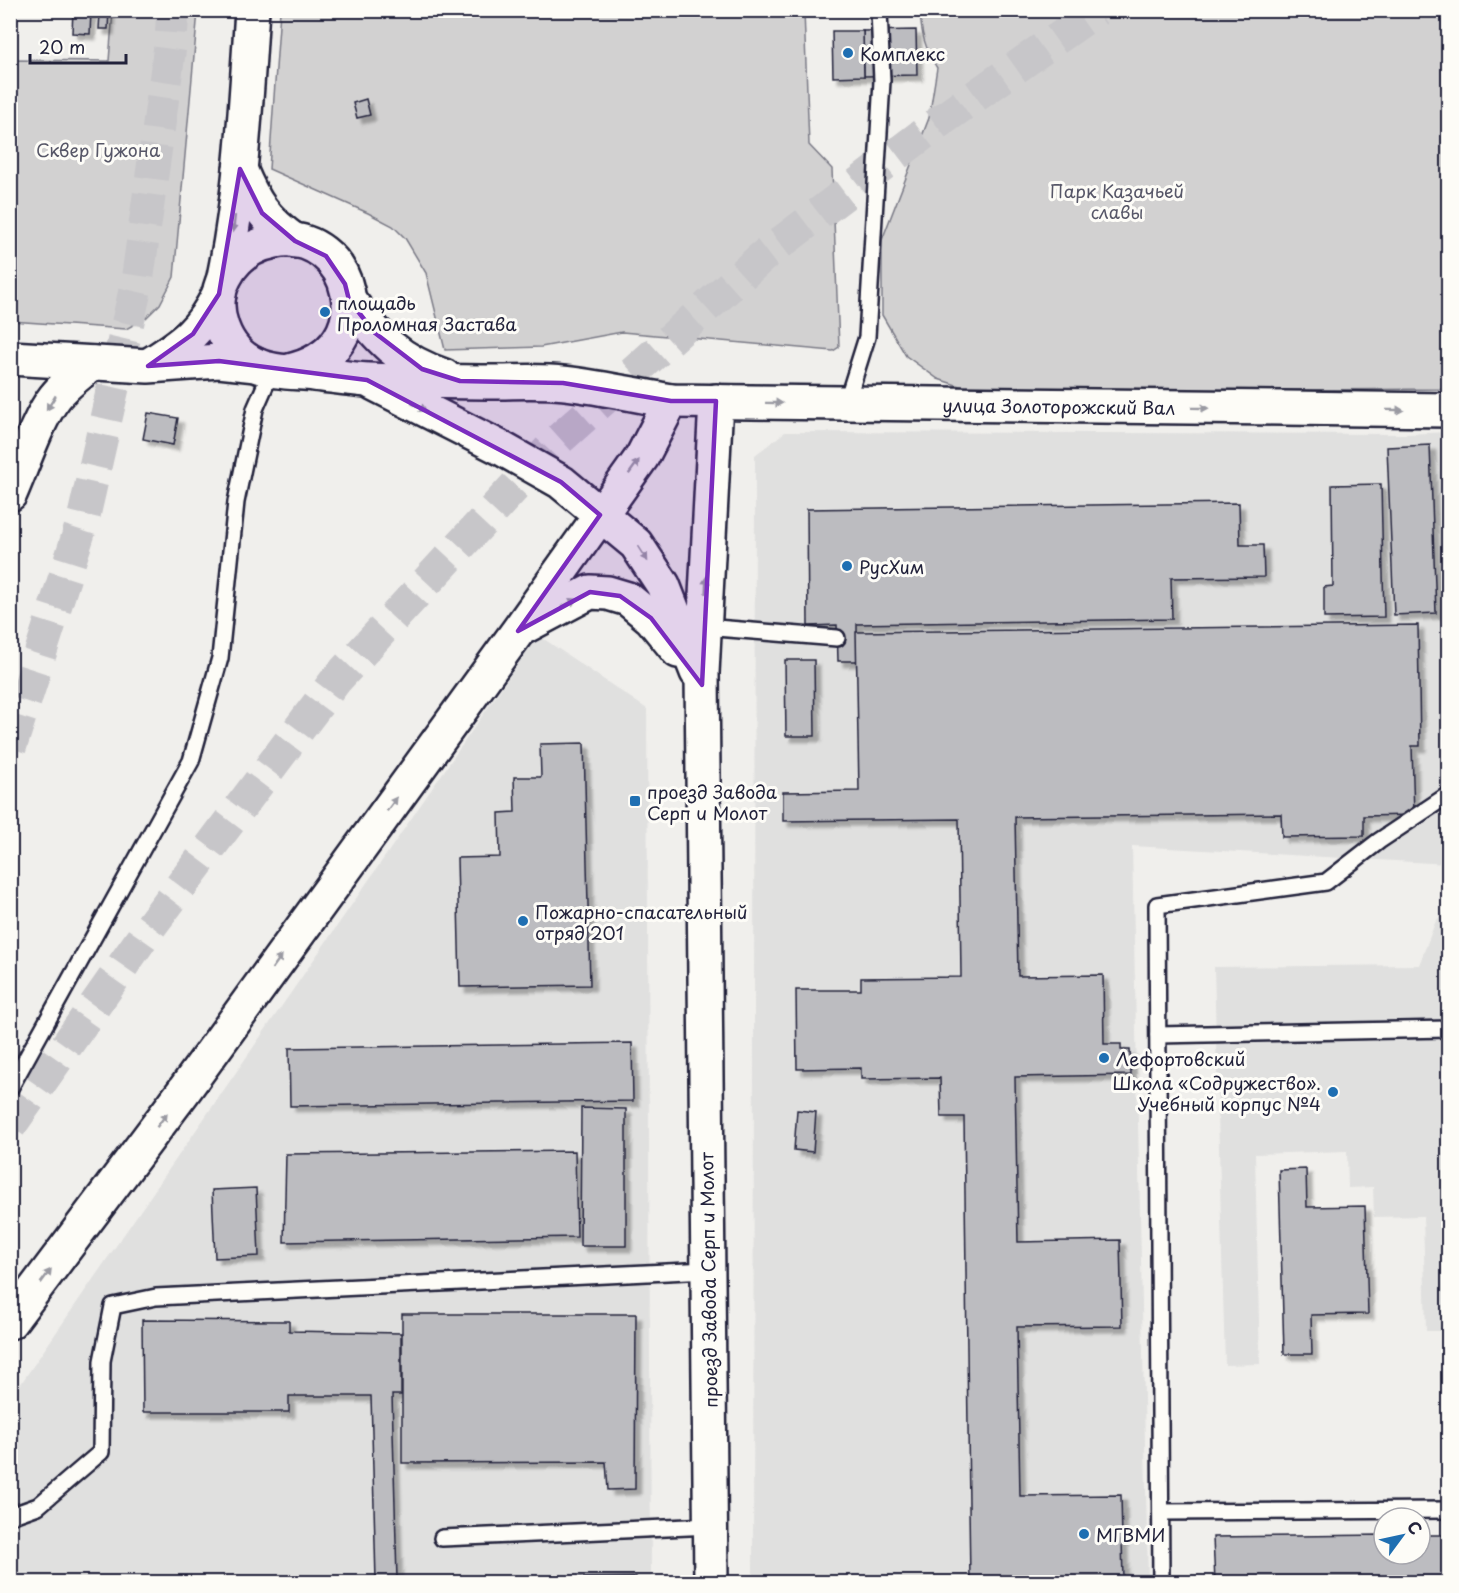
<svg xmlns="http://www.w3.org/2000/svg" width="1459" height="1593" font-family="'Playpen Sans',sans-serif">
	<defs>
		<filter id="shadow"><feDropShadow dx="5.5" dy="5.5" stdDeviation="1.5" flood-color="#0004"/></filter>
	</defs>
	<rect width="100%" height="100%" fill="#f0efec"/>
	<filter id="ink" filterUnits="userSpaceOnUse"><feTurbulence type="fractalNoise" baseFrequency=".0167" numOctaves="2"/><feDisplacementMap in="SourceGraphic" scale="12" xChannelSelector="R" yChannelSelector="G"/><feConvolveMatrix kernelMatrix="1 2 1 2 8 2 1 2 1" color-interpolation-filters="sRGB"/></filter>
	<g filter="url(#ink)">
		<g fill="#e0e0df">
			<polygon points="785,432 1407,434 1448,432 1448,864 1132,846 1148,1582 753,1582 755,455"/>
			<polygon points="538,635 647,709 651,1582 11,1582 11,1398"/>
			<polygon points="1448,905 1448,1331 1426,1331 1423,1216 1374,1217 1373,1187 1348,1188 1347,1151 1255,1154 1260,1364 1225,1365 1214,967 1419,965 1435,923"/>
		</g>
		<g fill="#d2d1d1" stroke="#7a7a86" stroke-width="1.5">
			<polygon points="113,11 198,11 174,277 160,304 146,318 126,329 11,321 11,60 109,61"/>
			<polygon points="280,11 804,11 809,145 832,169 839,347 833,351 622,332 541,347 445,350 426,273 405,238 393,226 368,213 269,169"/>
			<path d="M920,11H1448V389L978,392L938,379L906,356L882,315V240L929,118L937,68C925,49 921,33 920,11Z"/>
		</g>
		<g fill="#bcbcc0" stroke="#22223b" stroke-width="1.5" filter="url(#shadow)">
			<polygon points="73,10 109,10 108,29 99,29 100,12 91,11 90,34 72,33"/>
			<polygon points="916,30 917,75 864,76 863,31"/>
			<polygon points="832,31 863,31 864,76 833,77"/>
			<polygon points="366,99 370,115 357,118 353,103"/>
			<polygon points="148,413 178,418 173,445 143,439"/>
			<polygon points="1430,445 1436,613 1394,615 1387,447"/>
			<polygon points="1381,484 1384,617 1324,618 1324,587 1333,586 1332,485"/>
			<polygon points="1239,503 1240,545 1263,545 1264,577 1171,578 1172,619 857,624 857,661 838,661 837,625 808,626 807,509"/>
			<polygon points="1418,625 1420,746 1412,746 1414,815 1364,816 1364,836 1282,837 1281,814 1015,817 1018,976 1103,975 1104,1044 1121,1044 1121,1050 1130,1050 1131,1075 1015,1077 1018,1242 1120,1240 1122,1326 1017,1327 1020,1496 1121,1495 1123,1581 970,1582 964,1117 941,1117 940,1078 861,1079 861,1068 797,1069 796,990 861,990 861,978 961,977 959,819 783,821 783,792 859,791 856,632"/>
			<polygon points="785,660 814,660 815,736 786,736"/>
			<polygon points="584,743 590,985 460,987 457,858 500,857 499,813 515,812 514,777 541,777 540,744"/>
			<polygon points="632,1043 633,1101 290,1106 289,1048"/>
			<polygon points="581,1108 626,1109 626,1246 580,1246"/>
			<polygon points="797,1110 816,1112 813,1152 794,1150"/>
			<polygon points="575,1151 577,1237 284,1242 286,1154"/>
			<polygon points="1306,1169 1307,1207 1365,1206 1368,1314 1311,1315 1312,1354 1284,1354 1279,1170"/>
			<polygon points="256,1188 259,1256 215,1258 212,1190"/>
			<polygon points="402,1314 636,1314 635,1489 608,1490 606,1462 402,1463"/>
			<polygon points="142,1320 289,1321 289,1331 401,1333 401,1395 392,1395 397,1579 376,1580 371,1396 289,1396 289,1412 143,1412"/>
			<polygon points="1384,1535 1384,1554 1420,1554 1420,1535 1448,1535 1448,1582 1215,1582 1213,1537"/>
			<polygon points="636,1577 637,1582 136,1582 400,1579"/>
		</g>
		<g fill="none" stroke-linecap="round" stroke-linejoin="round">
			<g stroke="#c7c6c9" stroke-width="33" stroke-dasharray="33 16" stroke-linecap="butt">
				<polyline points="10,748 83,520 137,282 171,39 173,10"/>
				<polyline points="10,1126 147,931 336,680 555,443 762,257 939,122 1097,10"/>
			</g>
			<defs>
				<g id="service">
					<polyline points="846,404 867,337 882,81 879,10"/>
					<polyline points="704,627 837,638"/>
					<polyline points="1158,1035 1448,1029"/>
					<polyline points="10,1088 191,761 220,658 236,502 255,409 272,370"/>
					<polyline points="1161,1512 1448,1510"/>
					<polyline points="10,1516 38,1506 101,1452 102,1361 113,1306 156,1297 708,1270"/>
					<polyline points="442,1538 711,1526"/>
					<polyline points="1161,1582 1157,905 1326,882 1379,841 1448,795"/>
				</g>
				<g id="tertiary">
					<path d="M240,169C254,203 265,220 295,241"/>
					<path d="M224,277C242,189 246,100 252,10"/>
					<path d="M349,300C379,339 397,360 444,376"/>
					<polyline points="10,358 148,366 219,361 256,365"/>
					<path d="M149,365C184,343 201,331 219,294"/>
					<path id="s1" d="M289,371C388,349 351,227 275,241C253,245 235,257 225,277C208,308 224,351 256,365C273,373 295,372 314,374C332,376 350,379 368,380C409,382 450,381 491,382C515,382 540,380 564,383C600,387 636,395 671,401L1448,410"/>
					<polyline points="373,383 501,448 561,482 636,544 663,585 697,672"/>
					<path d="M10,494C22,467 38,418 55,397C65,384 80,373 93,363"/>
					<polyline points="524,627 590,592 608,593 628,599 651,618 678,651"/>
					<polyline points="10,1322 183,1092 518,631 642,457 671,401"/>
					<polyline points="711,1582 702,673 716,401"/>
				</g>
			</defs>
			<use href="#service" stroke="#22223b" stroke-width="20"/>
			<use href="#tertiary" stroke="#22223b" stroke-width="38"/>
			<use href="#service" stroke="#fdfcf7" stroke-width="15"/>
			<use href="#tertiary" stroke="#fdfcf7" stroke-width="33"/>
		</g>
		<defs><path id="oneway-solid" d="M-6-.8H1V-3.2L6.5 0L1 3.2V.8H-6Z" transform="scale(1.5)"/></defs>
		<g fill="#9a9aa2">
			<use href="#oneway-solid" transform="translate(234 224) rotate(96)"/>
			<use href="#oneway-solid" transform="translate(51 403) rotate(122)"/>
			<use href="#oneway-solid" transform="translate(774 403) rotate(1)"/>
			<use href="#oneway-solid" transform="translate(419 407) rotate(27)"/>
			<use href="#oneway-solid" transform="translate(1200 408) rotate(1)"/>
			<use href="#oneway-solid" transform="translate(1395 410) rotate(1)"/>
			<use href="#oneway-solid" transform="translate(634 467) rotate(-54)"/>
			<use href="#oneway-solid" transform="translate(643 554) rotate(57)"/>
			<use href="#oneway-solid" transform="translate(706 585) rotate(-87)"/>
			<use href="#oneway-solid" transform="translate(569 603) rotate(-28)"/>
			<use href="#oneway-solid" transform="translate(392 804) rotate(-54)"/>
			<use href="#oneway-solid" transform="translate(277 962) rotate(-54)"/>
			<use href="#oneway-solid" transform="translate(162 1120) rotate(-53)"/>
			<use href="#oneway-solid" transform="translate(46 1276) rotate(-53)"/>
		</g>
	</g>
	<path fill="#7b2cbf" fill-opacity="0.2" stroke="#7b2cbf" stroke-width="4.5" stroke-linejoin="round" d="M240,169L262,213L295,241L326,256L345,284L349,300L375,333L422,369L460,381L563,383L671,401H716L702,685L651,618L620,596L590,592L518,631L600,515L561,482L367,380L219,361L148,366L193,334L219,294Z"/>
	<g fill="#1f6fb2" stroke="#fdfcf7" stroke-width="2">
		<circle cx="848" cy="53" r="6"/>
		<circle cx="325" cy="312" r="6"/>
		<circle cx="847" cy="566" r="6"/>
		<rect x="629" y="795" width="12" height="12" rx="3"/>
		<circle cx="523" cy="921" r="6"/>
		<circle cx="1104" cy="1058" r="6"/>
		<circle cx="1333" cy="1092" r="6"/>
		<circle cx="1084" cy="1534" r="6"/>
	</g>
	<g text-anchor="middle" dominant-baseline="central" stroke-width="6" stroke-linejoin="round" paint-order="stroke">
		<g font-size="18" fill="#22223b" stroke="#fdfcf7" text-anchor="start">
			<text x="860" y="53">Комплекс</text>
			<text x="337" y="302">площадь<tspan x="337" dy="21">Проломная Застава</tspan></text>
			<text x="859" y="566">РусХим</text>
			<text x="647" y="791">проезд Завода<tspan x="647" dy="21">Серп и Молот</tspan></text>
			<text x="535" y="911">Пожарно-спасательный<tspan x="535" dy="21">отряд 201</tspan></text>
			<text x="1116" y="1058">Лефортовский</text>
			<text x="1321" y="1082" text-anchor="end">Школа «Содружество».<tspan x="1321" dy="21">Учебный корпус №4</tspan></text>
			<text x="1096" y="1534">МГВМИ</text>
		</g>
		<g font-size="18" fill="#575768" stroke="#fdfcf7">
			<text x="98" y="149">Сквер Гужона</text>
			<text x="1117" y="190">Парк Казачьей<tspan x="1117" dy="21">славы</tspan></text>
		</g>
		<g font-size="18" fill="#22223b" stroke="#fdfcf7">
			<text stroke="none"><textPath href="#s1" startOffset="1182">улица Золоторожский Вал</textPath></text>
			<text transform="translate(708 1280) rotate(-91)">проезд Завода Серп и Молот</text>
		</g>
	</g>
	<rect width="1459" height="1593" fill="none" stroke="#fdfcf7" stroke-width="36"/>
	<rect x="18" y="18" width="1423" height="1557" fill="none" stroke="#22223b" stroke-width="2" filter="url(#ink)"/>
	<g transform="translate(1402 1536) rotate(57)"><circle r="28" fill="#fdfcf7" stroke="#a5a5ac" stroke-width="1.5"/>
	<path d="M0-4.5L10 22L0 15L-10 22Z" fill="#1f6fb2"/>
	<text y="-9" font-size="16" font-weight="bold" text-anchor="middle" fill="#22223b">С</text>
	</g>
	<path d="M30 54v9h96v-9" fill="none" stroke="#22223b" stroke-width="3"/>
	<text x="39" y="54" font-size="18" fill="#22223b" stroke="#fdfcf7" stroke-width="4.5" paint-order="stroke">20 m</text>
</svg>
